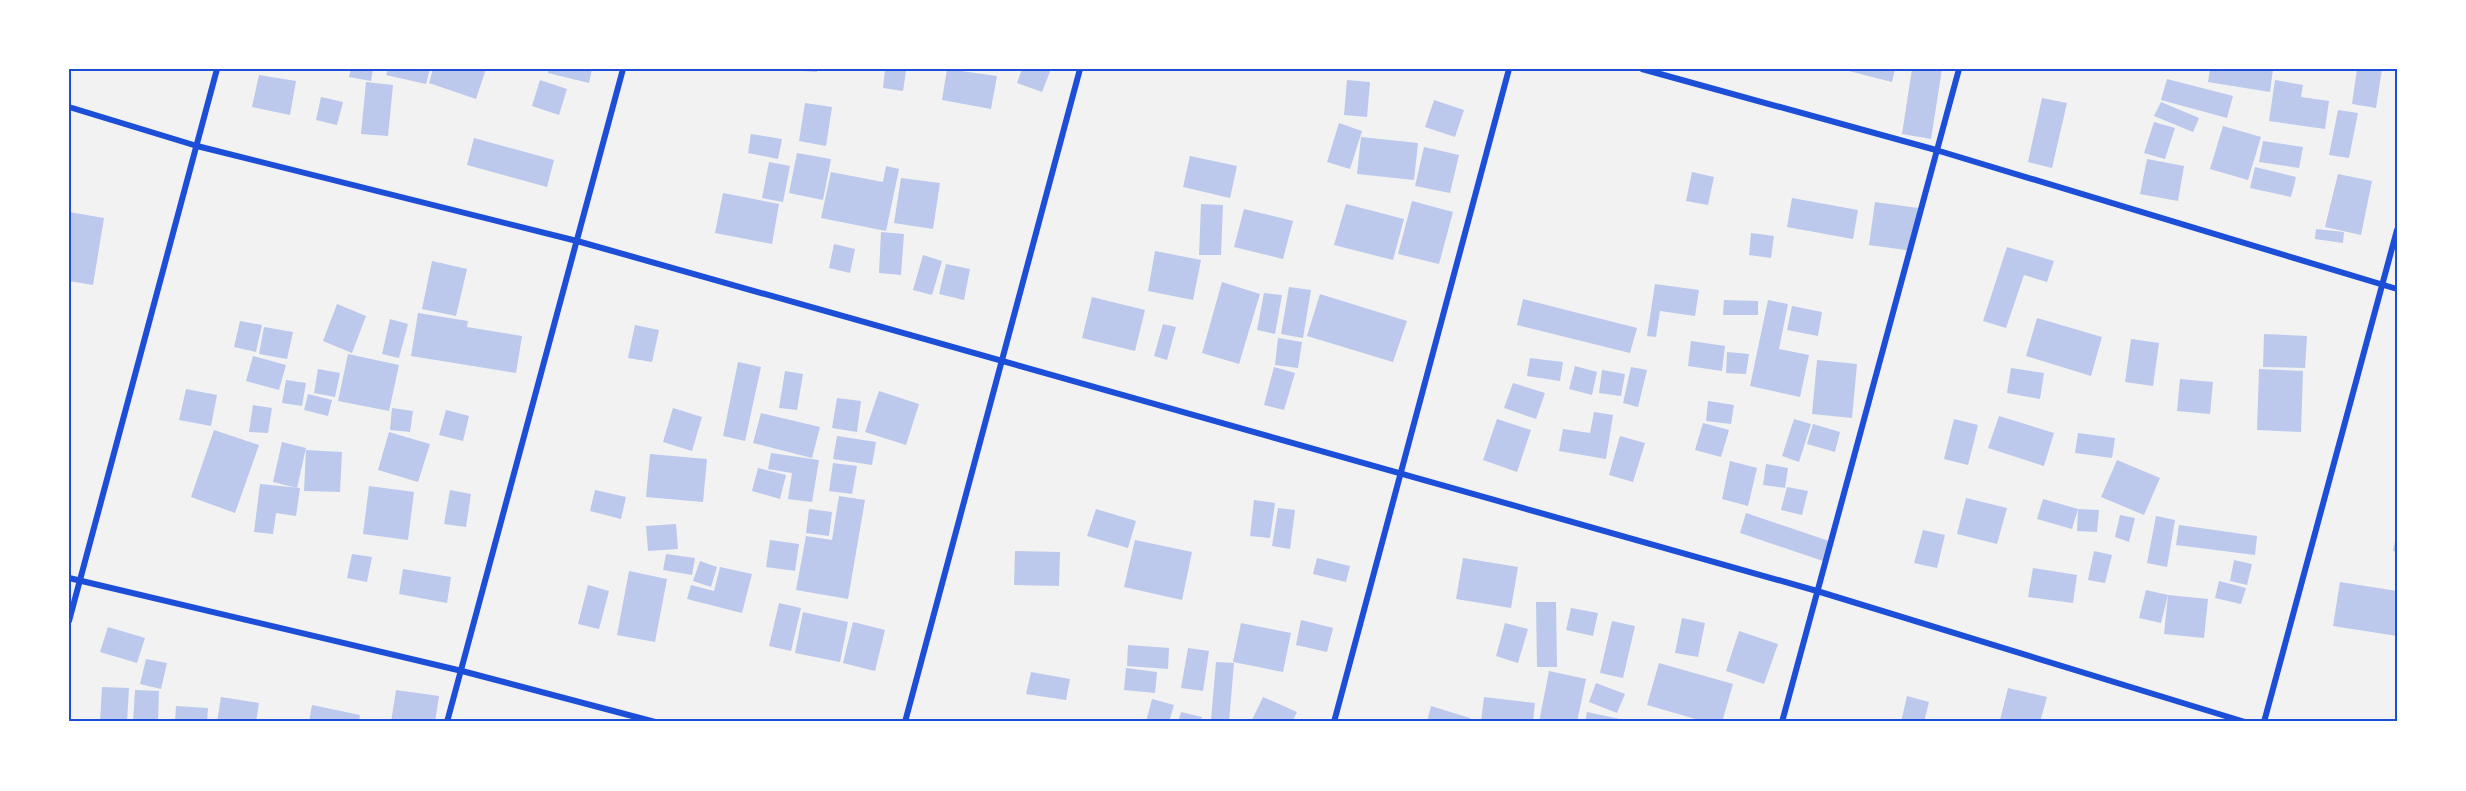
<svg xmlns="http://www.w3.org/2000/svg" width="2466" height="791" font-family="Karla,sans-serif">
	<rect width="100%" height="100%" fill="#f2f2f2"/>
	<g fill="#bdc9ec">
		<polygon points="351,69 373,69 371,81 349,77"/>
		<polygon points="388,69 430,69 426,84 386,75"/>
		<polygon points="433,69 486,69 476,99 429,83"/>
		<polygon points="549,69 592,69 589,83 548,73"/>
		<polygon points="802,69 817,69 817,72 802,71"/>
		<polygon points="885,69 906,71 903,91 883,88"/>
		<polygon points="947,69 997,76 991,109 942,100"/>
		<polygon points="1022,69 1051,69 1042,92 1017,83"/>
		<polygon points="1841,69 1895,69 1892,82"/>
		<polygon points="1912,69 1942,69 1931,139 1902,134"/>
		<polygon points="2210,69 2273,69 2270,92 2208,82"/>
		<polygon points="2357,69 2382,69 2376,108 2352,104"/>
		<polygon points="259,75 296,81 290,115 252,107"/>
		<polygon points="2167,79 2233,96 2227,118 2161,100"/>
		<polygon points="540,80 567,89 559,115 532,106"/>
		<polygon points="1347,80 1370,82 1367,117 1344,115"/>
		<polygon points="2275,80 2303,85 2301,97 2329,101 2325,129 2269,121"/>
		<polygon points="366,82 393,85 388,136 361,134"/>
		<polygon points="321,97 343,102 337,125 316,120"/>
		<polygon points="2042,98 2067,103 2052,168 2028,162"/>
		<polygon points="1434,100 1464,110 1455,137 1425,127"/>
		<polygon points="2161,102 2199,118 2193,132 2154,116"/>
		<polygon points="805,103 832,107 826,146 799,141"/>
		<polygon points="2338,110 2358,113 2349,158 2329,155"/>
		<polygon points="2154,122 2175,128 2165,159 2144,153"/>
		<polygon points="1339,123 1362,131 1350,169 1327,162"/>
		<polygon points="2223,126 2261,137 2248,180 2210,169"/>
		<polygon points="751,134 782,139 778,159 748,153"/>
		<polygon points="1361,137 1418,143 1414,180 1357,174"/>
		<polygon points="474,138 554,160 547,187 467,165"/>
		<polygon points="2263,141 2303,147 2299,168 2259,162"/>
		<polygon points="1424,147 1459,155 1450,193 1415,186"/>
		<polygon points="797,153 831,159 823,200 789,193"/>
		<polygon points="1190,156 1237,166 1230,198 1183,187"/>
		<polygon points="2147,159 2184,166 2178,201 2140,194"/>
		<polygon points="769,162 790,166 783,202 762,198"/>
		<polygon points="886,166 899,169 886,231 821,218 831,172 883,182"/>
		<polygon points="2255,167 2296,177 2291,197 2250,188"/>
		<polygon points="1692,172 1714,177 1708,205 1686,201"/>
		<polygon points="2338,174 2372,181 2361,235 2325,227"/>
		<polygon points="901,178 940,183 933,229 894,223"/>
		<polygon points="723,193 779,204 772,244 715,233"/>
		<polygon points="1792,198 1858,210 1853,239 1787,227"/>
		<polygon points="1412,201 1453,212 1439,264 1398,254"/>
		<polygon points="1875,202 1918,208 1913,251 1869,245"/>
		<polygon points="1201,204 1223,205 1221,255 1199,255"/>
		<polygon points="1346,204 1404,219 1393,260 1334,245"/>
		<polygon points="1244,209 1293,221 1283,259 1234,247"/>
		<polygon points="69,212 104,218 93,285 69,281"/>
		<polygon points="2316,229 2344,232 2343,243 2315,239"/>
		<polygon points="881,232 904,234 901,275 879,273"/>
		<polygon points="1751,233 1774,236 1771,258 1749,255"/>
		<polygon points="834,244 855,249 850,273 829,268"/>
		<polygon points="2007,247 2054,261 2047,282 2024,275 2006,328 1983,321"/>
		<polygon points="1155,251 1201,260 1193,300 1148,291"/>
		<polygon points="923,255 942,261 932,295 913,290"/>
		<polygon points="432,261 467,269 456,316 422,309"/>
		<polygon points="946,264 970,269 964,300 939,294"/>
		<polygon points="1222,282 1260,294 1239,364 1202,353"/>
		<polygon points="1655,284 1699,290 1695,316 1660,311 1656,337 1647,336"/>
		<polygon points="1289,287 1311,290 1303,338 1281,334"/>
		<polygon points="1264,293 1282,295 1275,334 1257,330"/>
		<polygon points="1320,294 1407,321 1393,362 1307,336"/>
		<polygon points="1092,297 1145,310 1135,351 1082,338"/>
		<polygon points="1523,299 1637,328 1630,353 1517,325"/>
		<polygon points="1724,300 1758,301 1758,315 1723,315"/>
		<polygon points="1768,300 1788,304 1779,349 1809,355 1800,397 1750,386"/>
		<polygon points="337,304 366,316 352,353 323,341"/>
		<polygon points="1792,306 1822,312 1818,336 1787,330"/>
		<polygon points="418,313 468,321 467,327 522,336 516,373 411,356"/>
		<polygon points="2037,318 2102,337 2091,376 2026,356"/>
		<polygon points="390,319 408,324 399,358 382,354"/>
		<polygon points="240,321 262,325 256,352 234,347"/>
		<polygon points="1163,324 1176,327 1167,360 1154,356"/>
		<polygon points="635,325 659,330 652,362 628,358"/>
		<polygon points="264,327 293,332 287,359 259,354"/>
		<polygon points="2264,334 2307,336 2305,368 2263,367"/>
		<polygon points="1278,338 1302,342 1298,368 1275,365"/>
		<polygon points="2131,339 2159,343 2153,386 2125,382"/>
		<polygon points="1691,341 1725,346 1722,371 1688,366"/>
		<polygon points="1727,352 1749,354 1746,374 1726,373"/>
		<polygon points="348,354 399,365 389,411 338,401"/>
		<polygon points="253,356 286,365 279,390 246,381"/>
		<polygon points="1530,358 1563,362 1560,381 1527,376"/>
		<polygon points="1817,360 1857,364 1852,418 1812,414"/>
		<polygon points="738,362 761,367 745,441 723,436"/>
		<polygon points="1575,366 1597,372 1592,395 1569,389"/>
		<polygon points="1274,367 1295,373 1284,410 1264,405"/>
		<polygon points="1631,367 1647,370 1638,407 1623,403"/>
		<polygon points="2011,368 2044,373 2040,399 2007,393"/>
		<polygon points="318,369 340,373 335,397 314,393"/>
		<polygon points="2259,369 2303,371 2301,432 2257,430"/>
		<polygon points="1602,370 1625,374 1621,396 1599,393"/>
		<polygon points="785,371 803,374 797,410 779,408"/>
		<polygon points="2180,379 2213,382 2210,414 2177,411"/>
		<polygon points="286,380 306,383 302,406 282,403"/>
		<polygon points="1513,383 1545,393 1536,419 1504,408"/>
		<polygon points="186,389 217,395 211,426 179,420"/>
		<polygon points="879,391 919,404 906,445 865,432"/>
		<polygon points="308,394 332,400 328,416 304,410"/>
		<polygon points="837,398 861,401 857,432 832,428"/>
		<polygon points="1708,401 1734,405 1731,424 1706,421"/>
		<polygon points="253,405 272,408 268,433 249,432"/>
		<polygon points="392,408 413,411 410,432 390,430"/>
		<polygon points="673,408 702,417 692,451 663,442"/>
		<polygon points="446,410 469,416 463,441 439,435"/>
		<polygon points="1594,412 1613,415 1606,459 1559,451 1563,429 1590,433"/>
		<polygon points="761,413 820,427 812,458 753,443"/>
		<polygon points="1999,416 2054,433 2044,466 1988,448"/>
		<polygon points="1497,419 1531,430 1517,472 1483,460"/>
		<polygon points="1794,419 1811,424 1799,462 1782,456"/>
		<polygon points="1954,419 1978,425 1968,465 1944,459"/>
		<polygon points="1703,423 1729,430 1721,457 1695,450"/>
		<polygon points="1813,424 1840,432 1835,452 1807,444"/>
		<polygon points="214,430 259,445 235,513 191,497"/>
		<polygon points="389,432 430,444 418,482 378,470"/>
		<polygon points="2078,433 2115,438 2112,458 2075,453"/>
		<polygon points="837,436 876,442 872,465 833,459"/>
		<polygon points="1620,436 1645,443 1633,482 1609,475"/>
		<polygon points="282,442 306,448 297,488 273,482"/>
		<polygon points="306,450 342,452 340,492 304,491"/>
		<polygon points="771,453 819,460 812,502 788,499 792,473 768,469"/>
		<polygon points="650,454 707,459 703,502 646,497"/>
		<polygon points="2117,460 2160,478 2144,515 2101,497"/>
		<polygon points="1730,461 1757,468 1748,506 1722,499"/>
		<polygon points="833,463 857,466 852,494 829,491"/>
		<polygon points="1766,464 1788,468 1785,488 1763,485"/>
		<polygon points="758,468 786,475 780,499 752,491"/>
		<polygon points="260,484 300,488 296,516 276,513 273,534 254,532"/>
		<polygon points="369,486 414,492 408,540 363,534"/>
		<polygon points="1787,487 1808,491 1802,515 1781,510"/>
		<polygon points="450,490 471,494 466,527 444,524"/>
		<polygon points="595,490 626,497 621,519 590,511"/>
		<polygon points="839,496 865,500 848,599 796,590 806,536 832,540"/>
		<polygon points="1966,498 2007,508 1997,544 1957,534"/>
		<polygon points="2043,499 2078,509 2072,529 2037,519"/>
		<polygon points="1254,500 1275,503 1270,538 1250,536"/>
		<polygon points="1278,508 1295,510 1290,549 1272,546"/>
		<polygon points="809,509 832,512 829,536 806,533"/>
		<polygon points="1096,509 1136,521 1128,548 1087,536"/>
		<polygon points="2078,509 2099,510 2097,532 2077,531"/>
		<polygon points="1746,513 1829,541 1823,561 1740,533"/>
		<polygon points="2120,515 2135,518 2129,542 2115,537"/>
		<polygon points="2156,516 2175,520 2167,567 2147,563"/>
		<polygon points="676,524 678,549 648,551 646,526"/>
		<polygon points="2179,525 2257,536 2255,555 2176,545"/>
		<polygon points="1923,530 1945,535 1937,568 1914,563"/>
		<polygon points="2396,536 2397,536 2397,552 2393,551"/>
		<polygon points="770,540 799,544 795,571 766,567"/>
		<polygon points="1135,540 1192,552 1182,600 1124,587"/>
		<polygon points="1015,551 1060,552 1059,586 1014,585"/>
		<polygon points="2094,551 2112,555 2105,583 2088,580"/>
		<polygon points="352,554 372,557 367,582 347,578"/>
		<polygon points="666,554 695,558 692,575 663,570"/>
		<polygon points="1317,558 1350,566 1346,582 1313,574"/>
		<polygon points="1463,558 1518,567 1511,608 1456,599"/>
		<polygon points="2234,560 2252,564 2247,585 2230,581"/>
		<polygon points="700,561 717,567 711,587 693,581"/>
		<polygon points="720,567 752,574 742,613 687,599 691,585 714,591"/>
		<polygon points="2033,568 2077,575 2073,603 2028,597"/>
		<polygon points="403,569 451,577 447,603 399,594"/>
		<polygon points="629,571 667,579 655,642 617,635"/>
		<polygon points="2219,581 2246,588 2241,604 2215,598"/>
		<polygon points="2340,582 2397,591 2397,636 2333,626"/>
		<polygon points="588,585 609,591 599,629 578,624"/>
		<polygon points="2146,590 2168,595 2161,623 2139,618"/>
		<polygon points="2168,595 2208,599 2204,638 2164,634"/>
		<polygon points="1536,602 1556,602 1557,667 1537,667"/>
		<polygon points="779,603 801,608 791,651 769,646"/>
		<polygon points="1571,608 1598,613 1593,636 1566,630"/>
		<polygon points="803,612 848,622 840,662 795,653"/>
		<polygon points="1682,618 1705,623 1698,657 1675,653"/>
		<polygon points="1301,620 1333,628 1327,652 1296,645"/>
		<polygon points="1612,621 1635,626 1623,678 1600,673"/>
		<polygon points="853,622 885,630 875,671 843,663"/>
		<polygon points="1241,623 1291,633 1283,672 1233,662"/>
		<polygon points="1505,623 1528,629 1518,663 1496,656"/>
		<polygon points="108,627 145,638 137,663 100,652"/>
		<polygon points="1739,631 1778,644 1764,684 1726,671"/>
		<polygon points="1128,645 1169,648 1168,669 1127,666"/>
		<polygon points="1188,648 1209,651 1203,691 1181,688"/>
		<polygon points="146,659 167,663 161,689 140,684"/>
		<polygon points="1216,662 1234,663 1229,722 1211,720"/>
		<polygon points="1659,663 1733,684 1722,722 1706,722 1647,705"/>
		<polygon points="1126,668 1157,672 1155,693 1124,690"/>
		<polygon points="1549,671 1586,679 1577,722 1539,722"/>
		<polygon points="1031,672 1070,679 1066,700 1026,694"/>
		<polygon points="1596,683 1625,694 1617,713 1589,702"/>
		<polygon points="102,687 129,688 127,722 100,722"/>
		<polygon points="2008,688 2047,697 2040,722 2000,720"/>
		<polygon points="135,690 159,691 158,722 133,722"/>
		<polygon points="396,690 439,696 435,722 391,722"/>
		<polygon points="1907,696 1929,702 1924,722 1901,722"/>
		<polygon points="221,697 259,703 256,722 217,722"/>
		<polygon points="1263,697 1297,712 1292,722 1251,722"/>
		<polygon points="1484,697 1535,703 1533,722 1481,722"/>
		<polygon points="1152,699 1174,705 1169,722 1146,722"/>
		<polygon points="312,705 360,715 359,722 309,722"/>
		<polygon points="176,706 208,708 207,722 175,722"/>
		<polygon points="1431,706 1470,718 1469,722 1427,722"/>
		<polygon points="1181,712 1202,717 1200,722 1178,722"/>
		<polygon points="1587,712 1629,721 1629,722 1585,722"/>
	</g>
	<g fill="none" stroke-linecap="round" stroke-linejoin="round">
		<g stroke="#1d4ed8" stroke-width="6">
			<polyline points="1642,69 1936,150 2397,289"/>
			<polyline points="69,107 197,146 577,241 1817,591 2245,722"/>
			<polyline points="69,578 462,671 655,722"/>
			<polyline points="69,621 217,69"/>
			<polyline points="447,722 623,69"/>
			<polyline points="905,722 1080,69"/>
			<polyline points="1334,722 1509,69"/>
			<polyline points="1782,722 1959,69"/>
			<polyline points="2264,722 2397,230"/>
		</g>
	</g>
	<rect width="2466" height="791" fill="none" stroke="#ffffff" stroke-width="141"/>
	<rect x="70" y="70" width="2326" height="650" fill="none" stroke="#1d4ed8" stroke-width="2"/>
</svg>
